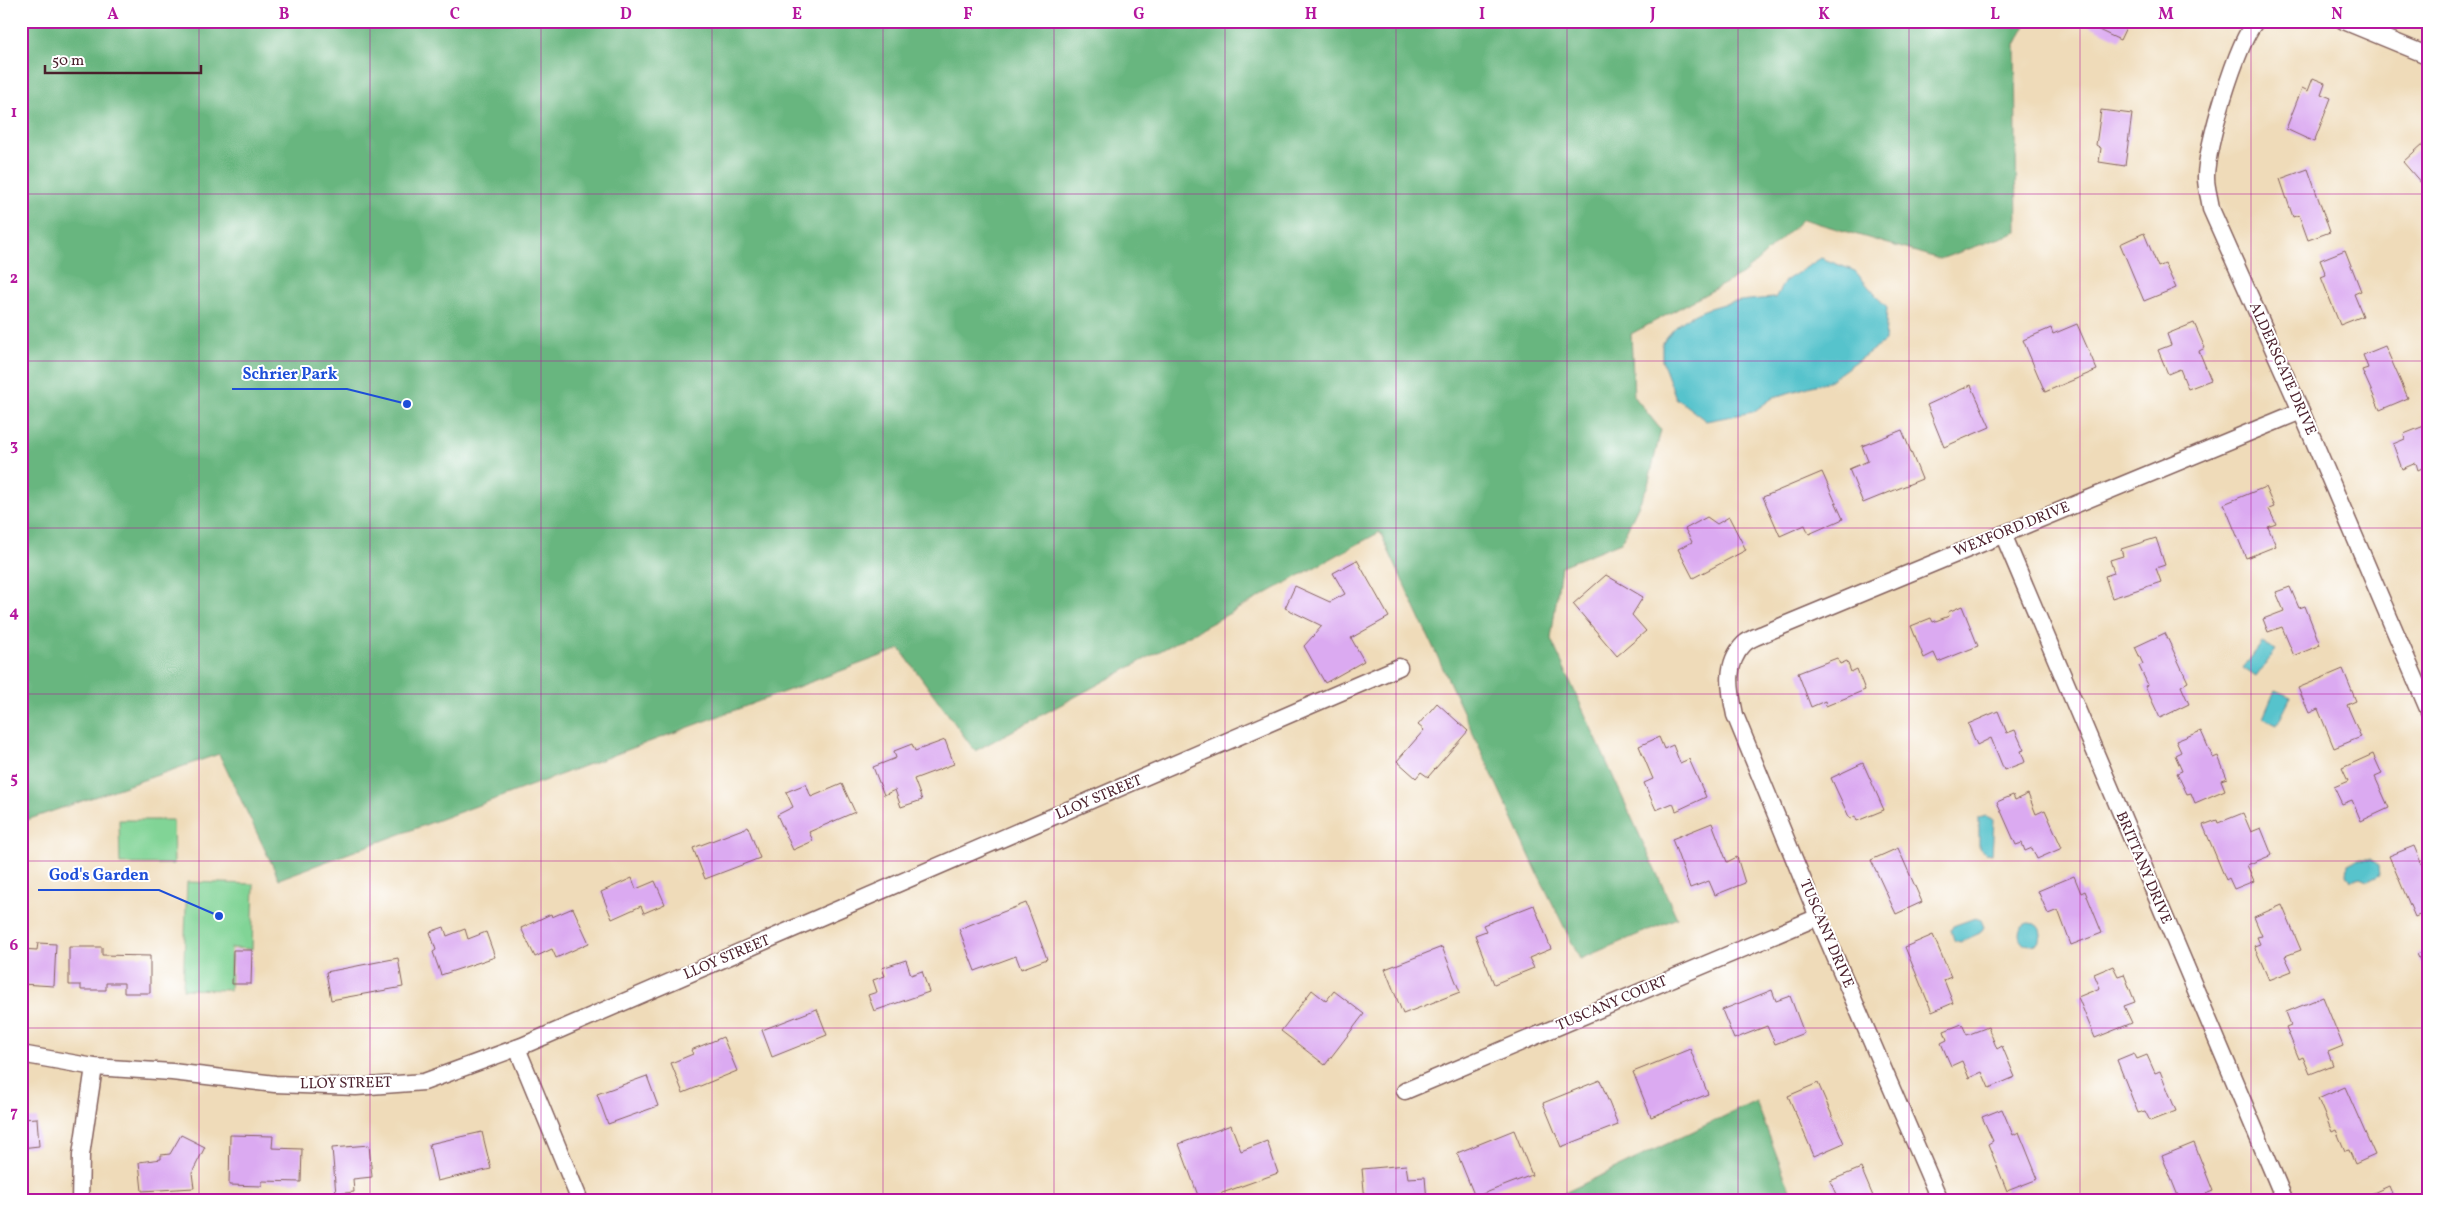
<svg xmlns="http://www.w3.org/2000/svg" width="2450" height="1222" font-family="Vollkorn,serif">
	<rect width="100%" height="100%" fill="#fff"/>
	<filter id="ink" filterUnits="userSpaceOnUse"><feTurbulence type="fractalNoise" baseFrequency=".02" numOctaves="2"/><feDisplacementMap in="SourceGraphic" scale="10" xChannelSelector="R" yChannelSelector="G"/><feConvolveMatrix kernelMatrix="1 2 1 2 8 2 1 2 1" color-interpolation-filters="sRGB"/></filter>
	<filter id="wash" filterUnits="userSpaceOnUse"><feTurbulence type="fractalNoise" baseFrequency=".0096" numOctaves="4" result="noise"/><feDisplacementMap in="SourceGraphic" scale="20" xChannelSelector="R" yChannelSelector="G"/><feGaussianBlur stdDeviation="1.12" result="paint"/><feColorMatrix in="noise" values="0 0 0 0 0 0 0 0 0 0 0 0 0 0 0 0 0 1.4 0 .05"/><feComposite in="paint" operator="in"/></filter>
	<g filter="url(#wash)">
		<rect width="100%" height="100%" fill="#efdbb9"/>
		<g fill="#81d496" stroke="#667a60">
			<polygon points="119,820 173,820 174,864 120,864"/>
			<polygon points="187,882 254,884 252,949 231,948 230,990 183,989"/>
		</g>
		<g fill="#68b67f" stroke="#596a55">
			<polygon points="21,21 2027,21 2015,45 2017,232 1940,259 1803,219 1743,274 1631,334 1634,396 1661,430 1648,485 1621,542 1561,566 1551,639 1677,918 1580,959 1538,874 1380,532 975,751 900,649 279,879 219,754 21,822"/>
			<polygon points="1756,1101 1794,1201 1547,1201 1552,1199"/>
		</g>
		<g fill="#56c3cc" stroke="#50717c">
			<path d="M1821,258L1855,271L1887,308L1885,341L1829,381L1774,397L1753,412L1706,421L1676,398L1662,361V343C1667,337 1672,330 1678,325C1705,303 1742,300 1775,298L1785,281Z"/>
			<polygon points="2262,643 2276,650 2256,677 2243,668"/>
			<polygon points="2275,690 2291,697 2277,725 2263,718"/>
			<polygon points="1986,816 1994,820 1992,854 1985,853 1979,848 1979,818"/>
			<polygon points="2358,859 2370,859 2379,865 2380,875 2368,881 2361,878 2351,881 2347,874 2348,864"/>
			<polygon points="1975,918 1981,920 1984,927 1980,933 1960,942 1954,940 1951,930 1953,926"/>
			<circle cx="2030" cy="934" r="11"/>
		</g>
		<g id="blocks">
			<g fill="#dbaaf1">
				<polygon points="2090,21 2129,21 2120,40 2088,25"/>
				<polygon points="2313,78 2325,83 2321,94 2331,98 2314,142 2286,129 2302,88 2308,91"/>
				<polygon points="2101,110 2132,114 2125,166 2099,162 2101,148 2096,145"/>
				<polygon points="2424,143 2429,148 2429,192 2403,162"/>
				<polygon points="2308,169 2330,232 2308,240 2299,215 2293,217 2280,179"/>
				<polygon points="2144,233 2158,267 2165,264 2176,288 2144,301 2120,244"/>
				<polygon points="2345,250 2361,291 2354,294 2363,316 2340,325 2321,277 2326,275 2320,260"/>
				<polygon points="2194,323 2205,348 2199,351 2211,380 2188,389 2180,369 2168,374 2158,350 2171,345 2167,334"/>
				<polygon points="2077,324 2097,370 2045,392 2023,340 2051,328 2053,334"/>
				<polygon points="2385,346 2408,398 2380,410 2362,370 2368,368 2363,355"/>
				<polygon points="1971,385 1990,427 1944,447 1927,405"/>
				<polygon points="2429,424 2429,484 2422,468 2418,470 2416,463 2402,469 2393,444 2405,439 2404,434"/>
				<polygon points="1902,430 1922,479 1863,503 1849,469 1868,461 1862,446"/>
				<polygon points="1822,472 1843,519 1809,534 1805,525 1780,536 1763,497"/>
				<polygon points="2265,487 2274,507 2269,509 2276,524 2268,527 2276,546 2246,558 2224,504"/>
				<polygon points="1707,517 1717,524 1729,517 1746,550 1693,578 1678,549 1692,542 1685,529"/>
				<polygon points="2156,538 2165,565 2156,568 2161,582 2112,598 2105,576 2114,573 2110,560 2123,556 2121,549"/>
				<polygon points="1357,560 1389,617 1351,638 1364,661 1325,683 1304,646 1322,626 1285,608 1295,586 1330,602 1345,594 1333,573"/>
				<polygon points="1606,575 1643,597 1632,615 1646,631 1617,656 1573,604"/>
				<polygon points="2290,587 2299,608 2305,606 2320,645 2294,656 2282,627 2268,632 2263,619 2284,611 2276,592"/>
				<polygon points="1962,606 1978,646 1938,662 1934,653 1924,658 1911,626 1931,618 1933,622 1949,616 1948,612"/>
				<polygon points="2165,633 2188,682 2181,686 2189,704 2160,718 2145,686 2148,685 2139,666 2143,664 2135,647"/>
				<polygon points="1837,658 1840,664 1847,661 1851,672 1857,669 1865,690 1826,706 1825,701 1811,707 1798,673"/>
				<polygon points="2343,669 2356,701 2347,705 2361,737 2334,748 2318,709 2309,713 2298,688"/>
				<polygon points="1437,703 1468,731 1428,777 1421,772 1416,778 1397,761 1424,730 1418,725"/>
				<polygon points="1998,711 2007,733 2015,730 2024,750 2021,751 2025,762 2004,770 1991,738 1977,745 1968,724"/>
				<polygon points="2201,731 2213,758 2218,756 2227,778 2221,780 2225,790 2195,803 2191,793 2187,794 2177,773 2182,771 2175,755 2181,752 2176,741"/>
				<polygon points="1659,737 1664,749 1673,745 1680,763 1689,759 1706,797 1676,811 1673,803 1656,810 1644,783 1653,779 1639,746"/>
				<polygon points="945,740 954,764 914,779 922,800 901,807 895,790 884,795 873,767 896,758 894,751 912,744 915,751"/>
				<polygon points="2373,754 2382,774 2375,777 2389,808 2361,821 2352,800 2342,804 2334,787 2348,781 2342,768"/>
				<polygon points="1863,763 1884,810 1857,821 1855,816 1850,819 1831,778"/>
				<polygon points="806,784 811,797 842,784 855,812 809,832 813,841 793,850 777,815 793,807 786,792"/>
				<polygon points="2028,794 2036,814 2045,810 2062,848 2037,859 2032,848 2025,851 2022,843 2016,845 1997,802 2013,795 2015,800"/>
				<polygon points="2243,813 2251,832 2261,828 2272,855 2247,865 2254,881 2234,889 2229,878 2226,880 2203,825 2217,820 2218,823"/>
				<polygon points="1712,823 1727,862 1737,857 1745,883 1715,895 1709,881 1690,888 1672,839"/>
				<polygon points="748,827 760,858 705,879 693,848"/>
				<polygon points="2414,846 2429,882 2429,911 2415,917 2389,856"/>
				<polygon points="1898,848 1922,902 1896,914 1871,860"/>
				<polygon points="2074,876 2081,893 2085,891 2102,933 2071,945 2058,910 2048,914 2038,891"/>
				<polygon points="632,878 636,889 655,881 665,904 644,913 641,906 612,919 601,892"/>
				<polygon points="1026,903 1047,959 1021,969 1016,956 975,971 959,929"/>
				<polygon points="1534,905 1551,949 1529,958 1534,968 1494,984 1475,935 1486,931 1483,925"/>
				<polygon points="2282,905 2301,950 2285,956 2292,971 2269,980 2254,946 2260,944 2257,937 2262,936 2254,917"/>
				<polygon points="573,908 589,943 556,958 552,949 535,957 521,928 551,914 552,917"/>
				<polygon points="444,927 447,936 465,929 468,939 486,932 495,957 441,975 433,952 436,950 430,932"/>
				<polygon points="1933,935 1951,977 1944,980 1953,1003 1932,1012 1905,947"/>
				<polygon points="38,943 56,944 54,986 21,984 21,949 37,950"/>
				<polygon points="69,947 102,947 102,955 150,956 150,993 124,993 124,983 106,983 106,990 81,990 81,985 69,985"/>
				<polygon points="1442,947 1460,992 1403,1014 1385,969"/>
				<polygon points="2429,949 2429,980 2417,954"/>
				<polygon points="233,950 252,950 251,984 232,984"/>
				<polygon points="398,958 403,987 331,1000 326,972"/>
				<polygon points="906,960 911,975 922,971 929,992 874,1011 868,995 877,992 873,980 885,976 882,968"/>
				<polygon points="2113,966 2118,976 2124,974 2135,1002 2124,1006 2132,1023 2095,1038 2078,997 2100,988 2094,974"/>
				<polygon points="1312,990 1326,1001 1334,991 1364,1014 1325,1065 1281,1031"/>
				<polygon points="1772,990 1776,1001 1790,996 1804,1033 1775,1044 1767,1026 1734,1039 1722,1010"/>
				<polygon points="2323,997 2343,1046 2328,1052 2333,1065 2310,1074 2303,1057 2299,1059 2286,1027 2291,1025 2286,1012"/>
				<polygon points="817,1009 827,1035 772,1057 762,1030"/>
				<polygon points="1962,1024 1967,1035 1988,1027 1997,1049 2002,1046 2015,1077 1989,1088 1982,1072 1969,1078 1962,1061 1951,1066 1941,1043 1947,1040 1944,1031"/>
				<polygon points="723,1037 737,1071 683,1093 671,1063 693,1054 691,1050"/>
				<polygon points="1690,1049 1708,1094 1651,1117 1633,1072"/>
				<polygon points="2134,1053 2137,1059 2147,1055 2155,1073 2160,1071 2176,1111 2150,1121 2145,1111 2138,1113 2117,1060"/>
				<polygon points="647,1076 658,1106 608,1124 597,1094"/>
				<polygon points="1600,1080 1618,1125 1561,1147 1543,1103"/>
				<polygon points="1818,1083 1844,1143 1814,1156 1788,1096"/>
				<polygon points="2345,1087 2375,1155 2355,1164 2349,1150 2345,1151 2336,1130 2332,1132 2318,1099"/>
				<polygon points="2002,1109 2013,1135 2019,1132 2038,1179 2007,1191 1988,1144 1993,1141 1982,1117"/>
				<polygon points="37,1118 39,1146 21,1148 21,1119"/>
				<polygon points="1231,1125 1241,1151 1267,1141 1278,1173 1200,1201 1179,1144"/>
				<polygon points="1514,1130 1532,1175 1475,1197 1457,1153"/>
				<polygon points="482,1132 491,1169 437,1181 429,1144"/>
				<polygon points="181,1135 205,1147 192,1173 194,1188 142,1191 139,1162 161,1159 161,1155 170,1154"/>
				<polygon points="230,1135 273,1136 272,1148 302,1149 301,1182 262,1181 262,1186 229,1185"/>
				<polygon points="2194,1143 2213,1191 2188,1201 2180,1201 2162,1156"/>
				<polygon points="369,1145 372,1177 353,1179 354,1192 336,1194 332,1148"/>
				<polygon points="1406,1165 1408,1178 1425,1177 1427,1201 1365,1201 1362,1169"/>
				<polygon points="1861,1168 1875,1201 1839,1201 1830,1181"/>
				<polygon points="2389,1186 2395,1201 2355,1201"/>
			</g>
		</g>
	</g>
	<g filter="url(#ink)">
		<use href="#blocks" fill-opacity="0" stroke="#84615d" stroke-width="1"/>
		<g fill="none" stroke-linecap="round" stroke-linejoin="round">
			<defs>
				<g id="minor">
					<path d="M2256,21C2237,41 2205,150 2206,178C2206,188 2210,199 2211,209L2301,411L2429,711"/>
					<polyline points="2344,21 2429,56"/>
					<polyline points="2003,534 2285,1201"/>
					<polyline points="517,1048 580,1201"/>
					<polyline points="21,1054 94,1067 172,1072 275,1084 356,1087 424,1082 522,1046 1399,667"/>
					<polyline points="1405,1091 1818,917"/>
					<polyline points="80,1201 81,1155 94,1067"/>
					<path d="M1940,1201L1818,917L1735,715C1730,691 1724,664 1744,644C1749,639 1758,636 1765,633L2301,411"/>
				</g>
			</defs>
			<use href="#minor" stroke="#84615d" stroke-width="19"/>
			<use href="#minor" stroke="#fff" stroke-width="16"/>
		</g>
	</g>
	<path fill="none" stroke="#b5179e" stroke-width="1" stroke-opacity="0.55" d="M199,21V1201M370,21V1201M541,21V1201M712,21V1201M883,21V1201M1054,21V1201M1225,21V1201M1396,21V1201M1567,21V1201M1738,21V1201M1909,21V1201M2080,21V1201M2251,21V1201M21,194H2429M21,361H2429M21,528H2429M21,694H2429M21,861H2429M21,1028H2429"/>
	<g text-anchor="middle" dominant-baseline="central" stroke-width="4" stroke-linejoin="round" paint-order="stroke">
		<g font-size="15" fill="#4a1f2b" stroke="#fff">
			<text transform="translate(2282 369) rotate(66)">ALDERSGATE DRIVE</text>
			<text transform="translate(2012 530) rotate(-22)">WEXFORD DRIVE</text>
			<text transform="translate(1099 798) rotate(-23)">LLOY STREET</text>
			<text transform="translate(2143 868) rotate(67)">BRITTANY DRIVE</text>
			<text transform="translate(1826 934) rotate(67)">TUSCANY DRIVE</text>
			<text transform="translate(727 958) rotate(-23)">LLOY STREET</text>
			<text transform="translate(1612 1004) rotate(-23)">TUSCANY COURT</text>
			<text transform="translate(346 1084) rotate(-1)">LLOY STREET</text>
		</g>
	</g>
	<path fill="none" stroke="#1d4ed8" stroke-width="2" d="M407 404L347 389H232M219 916L159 890H38"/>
	<g fill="#1d4ed8" stroke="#fff" stroke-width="2">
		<circle cx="407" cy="404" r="5"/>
		<circle cx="219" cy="916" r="5"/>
	</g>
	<g font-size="16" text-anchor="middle" font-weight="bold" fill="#1d4ed8" stroke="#fff" stroke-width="4" stroke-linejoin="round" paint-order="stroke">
		<text x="290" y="379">Schrier Park</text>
		<text x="99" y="880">God's Garden</text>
	</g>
	<rect width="2450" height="1222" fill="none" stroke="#fff" stroke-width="55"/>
	<path d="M45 65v8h156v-8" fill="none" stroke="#4a1f2b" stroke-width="2.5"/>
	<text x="52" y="65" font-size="15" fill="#4a1f2b" stroke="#ffffff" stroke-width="4" paint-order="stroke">50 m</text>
	<rect x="28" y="28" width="2394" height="1166" fill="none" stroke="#b5179e" stroke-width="2"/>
	<g font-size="16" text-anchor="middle" font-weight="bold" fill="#b5179e">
		<text x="113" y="19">A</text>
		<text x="284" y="19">B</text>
		<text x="455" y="19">C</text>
		<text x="626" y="19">D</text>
		<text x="797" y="19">E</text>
		<text x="968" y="19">F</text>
		<text x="1139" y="19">G</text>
		<text x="1311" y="19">H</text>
		<text x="1482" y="19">I</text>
		<text x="1653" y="19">J</text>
		<text x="1824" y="19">K</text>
		<text x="1995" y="19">L</text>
		<text x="2166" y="19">M</text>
		<text x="2337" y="19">N</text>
		<text x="14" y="117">1</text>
		<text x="14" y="283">2</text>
		<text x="14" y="450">3</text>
		<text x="14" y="617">4</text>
		<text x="14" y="783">5</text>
		<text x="14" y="950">6</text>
		<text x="14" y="1117">7</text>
	</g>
</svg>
